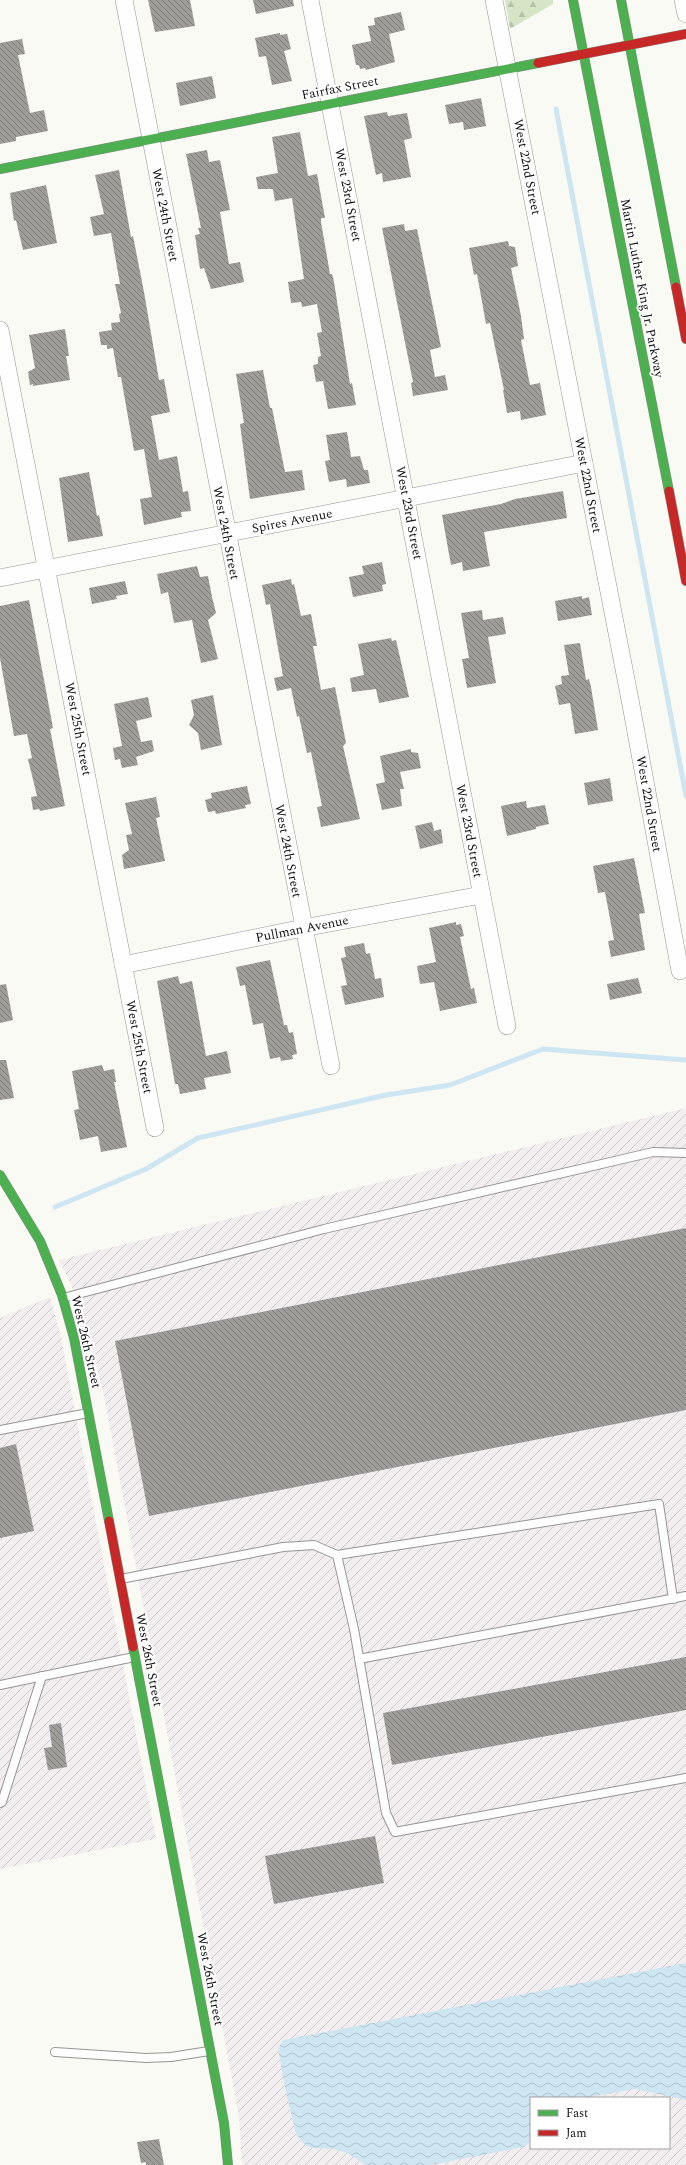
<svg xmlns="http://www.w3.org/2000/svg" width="686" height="2165" font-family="Spectral,serif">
	<defs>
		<pattern id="industrial-furrows" width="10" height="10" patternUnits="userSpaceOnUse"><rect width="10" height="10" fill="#f2eef0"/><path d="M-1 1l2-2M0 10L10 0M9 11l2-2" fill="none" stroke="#cecbcd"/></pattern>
		<pattern id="forest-firs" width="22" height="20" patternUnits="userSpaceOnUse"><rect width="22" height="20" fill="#d6e5c6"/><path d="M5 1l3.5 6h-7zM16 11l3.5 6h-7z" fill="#b6c3a9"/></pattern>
		<pattern id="water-waves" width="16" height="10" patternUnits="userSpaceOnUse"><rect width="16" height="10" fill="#cee6f2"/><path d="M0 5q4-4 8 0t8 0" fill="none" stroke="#b0c4ce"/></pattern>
		<pattern id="building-back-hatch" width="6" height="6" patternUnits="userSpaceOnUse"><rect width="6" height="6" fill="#9e9d9a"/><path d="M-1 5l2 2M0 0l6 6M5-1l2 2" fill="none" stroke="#7f7e7c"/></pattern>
	</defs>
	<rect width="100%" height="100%" fill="#fafaf5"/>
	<g fill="url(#industrial-furrows)" fill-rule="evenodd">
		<path d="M686,1108V2165H242L239,2117L105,1401L82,1308L59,1260ZM531,2098H669V2148H531Z"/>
		<polygon points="50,1297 61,1337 156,1839 0,1869 0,1318"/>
	</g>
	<polygon fill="url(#forest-firs)" points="505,0 553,0 553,4 510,29"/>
	<polygon fill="url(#water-waves)" points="686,1963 686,2100 635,2089 584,2098 531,2098 531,2141 524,2147 430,2165 366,2165 347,2153 334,2149 312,2148 305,2145 296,2134 285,2088 278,2048 283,2040"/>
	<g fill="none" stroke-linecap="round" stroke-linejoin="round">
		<g stroke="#cee6f2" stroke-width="5">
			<polyline points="556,109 686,796"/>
			<polyline points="55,1207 146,1169 198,1138 386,1095 450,1085 543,1049 686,1060"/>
		</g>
	</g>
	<g fill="url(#building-back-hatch)">
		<polygon points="148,0 190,0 195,26 155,32"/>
		<polygon points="253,0 293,0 294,6 256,14"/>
		<polygon points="401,12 405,30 389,34 395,62 366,70 365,68 360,69 359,65 356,65 352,45 371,41 368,26 375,25 374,18"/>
		<polygon points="280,33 280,35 287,34 291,49 284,51 292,81 272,85 266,56 259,57 255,38"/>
		<polygon points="22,39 25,54 18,55 30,113 44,110 48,131 16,137 16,141 0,144 0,43"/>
		<polygon points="212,76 216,98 180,106 176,83"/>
		<polygon points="481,98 486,126 464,130 463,122 449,124 445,105"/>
		<polygon points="387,112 388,116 407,113 412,138 404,140 411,177 383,182 382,173 376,175 364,116"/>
		<polygon points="300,132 308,176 317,174 325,218 321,218 321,222 330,274 332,274 334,282 350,384 352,383 356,405 328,409 323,381 316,382 313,365 318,364 318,357 321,356 317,333 322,332 317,304 302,307 301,302 291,303 288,282 304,279 292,198 275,201 273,189 258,189 256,177 278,173 272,137"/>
		<polygon points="207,150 209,162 220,160 230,210 220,212 229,264 240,262 244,282 211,289 204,268 200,269 195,235 200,234 198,228 201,228 186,154"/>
		<polygon points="119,170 131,237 133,236 144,292 159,380 164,379 170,412 151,416 159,460 177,456 183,492 188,491 191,511 181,512 182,517 144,525 140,499 152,497 144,449 134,451 121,377 118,377 113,348 107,349 107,345 101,345 99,332 112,330 111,323 120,322 119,314 121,313 115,284 120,284 111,233 94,236 90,217 104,214 95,175"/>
		<polygon points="46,185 57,243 23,250 16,220 14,221 10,193"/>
		<polygon points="404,224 405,231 417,229 441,347 430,350 435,377 445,375 448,390 413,396 411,383 413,382 382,228"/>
		<polygon points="508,241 509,246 515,247 518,266 511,268 521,316 524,339 521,340 530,385 540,383 546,415 521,420 520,411 507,413 503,390 504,390 490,323 486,324 477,274 474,275 469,248"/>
		<polygon points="65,329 69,356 66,356 70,380 33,386 33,384 30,385 28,372 35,368 29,335"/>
		<polygon points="263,370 270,408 272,408 285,472 302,470 305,490 250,499 240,424 244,423 236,374"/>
		<polygon points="347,432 351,457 360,456 364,470 368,470 370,483 347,487 346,479 329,482 325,461 330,460 326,435"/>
		<polygon points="89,472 97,516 99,515 103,536 68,542 59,478"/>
		<polygon points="563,491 567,518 484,532 490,566 463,571 462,562 451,565 442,515 501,504 515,499"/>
		<polygon points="382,562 386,584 382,585 383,591 353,597 349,577 364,574 362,566"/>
		<polygon points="197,566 200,577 208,576 212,597 216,613 208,620 218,659 201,663 192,620 174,623 168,592 161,594 157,574"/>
		<polygon points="291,579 292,585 294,584 301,616 311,614 317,646 313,646 321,690 335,687 346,743 343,746 360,819 321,827 317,807 322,806 311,752 307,753 299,716 297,717 291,688 277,691 274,678 283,676 270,604 266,605 262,585"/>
		<polygon points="125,581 128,594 116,596 117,599 92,604 89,588"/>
		<polygon points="582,596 582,599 589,597 592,615 558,621 555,601"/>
		<polygon points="29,600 53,728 50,729 65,806 40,811 39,809 33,810 31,797 37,796 28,759 32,758 27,734 14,736 0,658 0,606"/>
		<polygon points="482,610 483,620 503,617 506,634 488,637 496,683 467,688 462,659 469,658 461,613"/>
		<polygon points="391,638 392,641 396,640 409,697 379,703 376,689 352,692 350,678 364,675 358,644"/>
		<polygon points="580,643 586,680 589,679 591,687 598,730 575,734 570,703 559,705 555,686 562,684 561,676 569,675 564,645"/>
		<polygon points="213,695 222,745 201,750 198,733 189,725 194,715 191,700"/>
		<polygon points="148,697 152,717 136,721 141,742 152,740 154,751 136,757 138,765 122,768 120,759 115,760 113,748 122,746 114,704"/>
		<polygon points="411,749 411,752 418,753 421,768 400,772 404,789 400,789 402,806 382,810 376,784 385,782 380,756"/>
		<polygon points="610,778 613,801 588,805 584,783"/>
		<polygon points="247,786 251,804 245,805 246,808 216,814 215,811 208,812 205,800 212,798 211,793"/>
		<polygon points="156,797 160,817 156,818 165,861 124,869 122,855 129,850 126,835 132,834 125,803"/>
		<polygon points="526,801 527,808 545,805 549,824 536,827 536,829 507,836 501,806"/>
		<polygon points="432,822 434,831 441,829 443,843 420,849 415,826"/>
		<polygon points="634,858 645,913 639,914 645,950 611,957 608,941 614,940 605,892 598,893 593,866"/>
		<polygon points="456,922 456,925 461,924 464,936 460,937 471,989 474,988 477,1003 440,1011 434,982 420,984 417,966 436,962 429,928"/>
		<polygon points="364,943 366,954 370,953 375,979 381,978 384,997 345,1005 341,986 347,985 341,958 346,957 344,947"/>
		<polygon points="270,960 284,1025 287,1025 289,1033 293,1032 297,1054 292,1055 293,1059 281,1061 280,1057 270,1059 263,1023 253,1025 245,985 240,986 236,967"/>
		<polygon points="178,976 180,984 192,981 206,1056 227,1051 231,1073 204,1078 206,1089 180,1094 178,1084 175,1084 157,981"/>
		<polygon points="638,978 642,993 610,1000 607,984"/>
		<polygon points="6,984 13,1020 0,1023 0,985"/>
		<polygon points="0,1060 6,1060 14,1098 0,1100"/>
		<polygon points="102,1065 104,1071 114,1069 116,1082 114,1082 127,1147 101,1152 98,1136 80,1140 74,1110 79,1109 72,1071"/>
		<polygon points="686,1228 686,1410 149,1516 115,1341"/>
		<polygon points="16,1444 34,1531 0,1538 0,1448"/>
		<polygon points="686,1657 686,1710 392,1765 383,1713"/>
		<polygon points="61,1723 67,1767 48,1770 44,1748 52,1747 49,1725"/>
		<polygon points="375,1836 384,1883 274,1904 265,1856"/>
		<polygon points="159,2139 164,2165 146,2165 146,2162 141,2163 137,2142"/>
	</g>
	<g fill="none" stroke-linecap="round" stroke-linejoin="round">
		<defs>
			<g id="lane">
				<polyline points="63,1298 324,1229 653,1152 686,1153"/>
				<polyline points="0,1430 88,1413"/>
				<polyline points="337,1555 659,1504 673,1599"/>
				<polyline points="121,1579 283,1547 314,1545 337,1555 354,1629 386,1813 395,1832 686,1778"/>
				<polyline points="359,1659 686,1596"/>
				<polyline points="0,1685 134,1657"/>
				<polyline points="0,1803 2,1802 42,1676"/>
				<polyline points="55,2052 146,2058 171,2057 209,2051"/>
			</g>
			<g id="street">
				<polyline points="124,0 331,1066"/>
				<polyline points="310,0 507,1026"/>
				<polyline points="494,0 631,705 680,971"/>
				<polyline points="683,0 686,14"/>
				<polyline points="0,330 155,1128"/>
				<polyline points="0,578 584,463"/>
				<polyline points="123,965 303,928 481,895"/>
			</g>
			<g id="fast">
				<polyline points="573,0 669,491"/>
				<polyline points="621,0 676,287"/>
				<polyline points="0,169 538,63"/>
				<polyline points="0,1175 40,1241 62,1295 74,1338 109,1521"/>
				<polyline points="133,1647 224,2123 228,2165"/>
			</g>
			<g id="jam">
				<polyline points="538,63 686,34"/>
				<polyline points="676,287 686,339"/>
				<polyline points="669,491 686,581"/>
				<polyline points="109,1521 133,1647"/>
			</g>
		</defs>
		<use href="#lane" stroke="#959593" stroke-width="10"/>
		<use href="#street" stroke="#959593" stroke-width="18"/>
		<use href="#fast" stroke="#8b8b89" stroke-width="10"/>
		<use href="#jam" stroke="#8b8b89" stroke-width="10"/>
		<use href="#lane" stroke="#fefefe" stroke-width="8"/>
		<use href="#street" stroke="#fefefe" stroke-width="17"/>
		<use href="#fast" stroke="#4caf50" stroke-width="9"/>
		<use href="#jam" stroke="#c62828" stroke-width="9"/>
	</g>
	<g text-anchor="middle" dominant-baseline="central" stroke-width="4" stroke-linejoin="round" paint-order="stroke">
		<g font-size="13" fill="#0f0f0f" stroke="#fff">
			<text transform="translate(340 88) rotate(-11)">Fairfax Street</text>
			<text transform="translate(527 167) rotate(79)">West 22nd Street</text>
			<text transform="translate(348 195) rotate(79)">West 23rd Street</text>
			<text transform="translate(165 215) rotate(79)">West 24th Street</text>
			<text transform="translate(642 288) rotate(79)">Martin Luther King Jr. Parkway</text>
			<text transform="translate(588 485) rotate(79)">West 22nd Street</text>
			<text transform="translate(409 513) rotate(79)">West 23rd Street</text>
			<text transform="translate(292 521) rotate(-11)">Spires Avenue</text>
			<text transform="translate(226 533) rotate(79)">West 24th Street</text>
			<text transform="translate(78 729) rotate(79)">West 25th Street</text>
			<text transform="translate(649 804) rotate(80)">West 22nd Street</text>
			<text transform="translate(469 831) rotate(79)">West 23rd Street</text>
			<text transform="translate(288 851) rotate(79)">West 24th Street</text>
			<text transform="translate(302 929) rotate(-11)">Pullman Avenue</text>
			<text transform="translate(139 1047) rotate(79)">West 25th Street</text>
			<text transform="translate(86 1342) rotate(77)">West 26th Street</text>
			<text transform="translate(149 1660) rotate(79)">West 26th Street</text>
			<text transform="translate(210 1979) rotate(79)">West 26th Street</text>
		</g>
	</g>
	<rect x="530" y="2097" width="140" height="52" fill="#ffffff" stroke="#9f9f9f"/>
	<rect x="538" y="2110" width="20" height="6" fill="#4caf50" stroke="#9f9f9f"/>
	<text x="566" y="2117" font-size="12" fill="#0f0f0f">Fast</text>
	<rect x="538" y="2130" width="20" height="6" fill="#c62828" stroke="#9f9f9f"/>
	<text x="566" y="2137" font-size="12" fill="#0f0f0f">Jam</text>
</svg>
